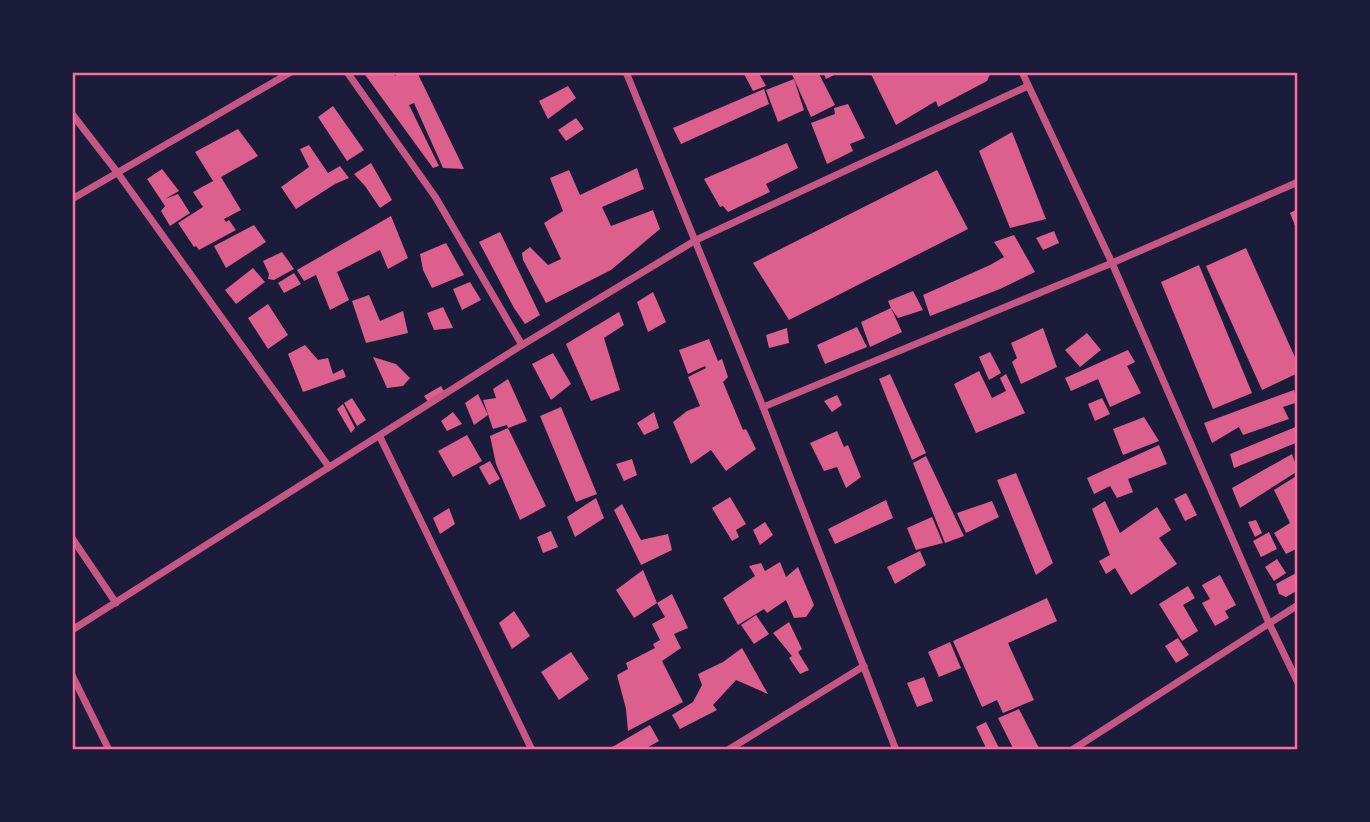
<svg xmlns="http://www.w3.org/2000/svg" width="1370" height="822" font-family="Rubik,sans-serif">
	<rect width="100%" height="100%" fill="#1b1b3a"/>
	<g fill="#dd5f8e">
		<polygon points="363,72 393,72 395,76 398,74 397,72 417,72 464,169 443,168 414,103 409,105 439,166 433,168"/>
		<polygon points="743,72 758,72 766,86 753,91"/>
		<polygon points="791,72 818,72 835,105 811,117"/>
		<polygon points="823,72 840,72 826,79"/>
		<polygon points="870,72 991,72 987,81 938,107 936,101 896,125"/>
		<polygon points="794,79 804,110 778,122 766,90"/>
		<polygon points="568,86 576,98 548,119 539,101"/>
		<polygon points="764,89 769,104 681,144 673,128"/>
		<polygon points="848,104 865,138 850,144 853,151 827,164 811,123 835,114 834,108"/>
		<polygon points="333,106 364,150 347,161 318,117"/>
		<polygon points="576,118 584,129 566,141 558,130"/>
		<polygon points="238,129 258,156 221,177 241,210 224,219 226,222 229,220 236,230 199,250 196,246 194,247 178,223 203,207 193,192 213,181 195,152"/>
		<polygon points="1012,132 1046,219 1010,228 979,151"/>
		<polygon points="787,143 798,168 766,184 770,192 728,212 723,206 720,207 704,179"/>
		<polygon points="309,145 328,173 340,166 349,178 335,184 296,209 281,187 309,167 300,149"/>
		<polygon points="371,163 392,200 380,208 365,186 354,174"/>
		<polygon points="637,168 644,189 602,207 611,226 653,210 660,229 611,270 546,303 523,260 522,253 530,247 548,265 561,259 544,223 563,211 550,178 569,170 580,195"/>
		<polygon points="162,169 179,191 165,199 178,194 190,213 170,226 161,211 165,206 147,179"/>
		<polygon points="937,170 968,229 789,320 753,263"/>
		<polygon points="1298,209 1298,233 1290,213"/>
		<polygon points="391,216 408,258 388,269 380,250 337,272 349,300 330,310 316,275 304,281 297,270"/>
		<polygon points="254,225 266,242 226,268 214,246"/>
		<polygon points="1054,231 1059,243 1043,250 1036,238"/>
		<polygon points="500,232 540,315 525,324 514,308 479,242"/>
		<polygon points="1014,235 1035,272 1000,289 930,316 923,295 990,265 1004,257 994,242"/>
		<polygon points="446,243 464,275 432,288 423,270 420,254"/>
		<polygon points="1246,248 1298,364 1298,373 1262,390 1206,266"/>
		<polygon points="282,252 294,269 274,280 268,279 269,274 263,261"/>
		<polygon points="1199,265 1252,393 1213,409 1161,282"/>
		<polygon points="253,268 265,282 236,304 225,290"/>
		<polygon points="294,273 301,284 284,293 278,283"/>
		<polygon points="470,282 481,300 462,310 453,289"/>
		<polygon points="913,291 923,310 898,318 891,308 902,332 870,347 861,322 891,308 888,301"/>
		<polygon points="653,292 666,322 648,332 637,302"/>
		<polygon points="369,295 380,321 403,311 408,333 366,343 352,301"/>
		<polygon points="268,304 288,335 268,349 248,318"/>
		<polygon points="443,307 453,328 434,330 427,313"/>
		<polygon points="619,312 624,325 604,338 620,390 591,401 566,344"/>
		<polygon points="857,327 867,347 825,364 817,345"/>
		<polygon points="787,328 789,343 769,348 766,335"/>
		<polygon points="1043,328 1057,367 1021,384 1012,362 1017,358 1011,343"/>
		<polygon points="1087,333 1101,350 1080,367 1065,350"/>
		<polygon points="709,339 718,361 722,359 728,377 723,382 743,430 746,429 756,449 726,471 711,450 691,464 673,422 687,411 700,406 688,377 706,368 705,366 688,374 679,350"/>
		<polygon points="305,345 318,360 328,358 333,374 343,369 346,377 303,392 288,354"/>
		<polygon points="1128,350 1135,362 1127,366 1141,393 1110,407 1098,379 1071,391 1065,378"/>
		<polygon points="990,352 1001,373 989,380 979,357"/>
		<polygon points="553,353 571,384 551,400 532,364"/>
		<polygon points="373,357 396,364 410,378 403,386 387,388"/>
		<polygon points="979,371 992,398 1006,391 1000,378 1006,374 1025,413 976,433 954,384"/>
		<polygon points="890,374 926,453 912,460 879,379"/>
		<polygon points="508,379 527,421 508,428 507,425 493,429 483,400 496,398 493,389"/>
		<polygon points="441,386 445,393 429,403 424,396"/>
		<polygon points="1294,390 1298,402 1283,407 1289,419 1243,435 1239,427 1212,443 1204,423"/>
		<polygon points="478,394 488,415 474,425 465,403"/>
		<polygon points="837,395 842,405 832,412 824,401"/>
		<polygon points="352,398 366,420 357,426 344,403"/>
		<polygon points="1102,398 1110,414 1095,421 1088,404"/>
		<polygon points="343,404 355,428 351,433 337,409"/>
		<polygon points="561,407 597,494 576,502 540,416"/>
		<polygon points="453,412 462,424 447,431 441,421"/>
		<polygon points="654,412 659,428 644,435 637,423"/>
		<polygon points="1144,417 1159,441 1123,455 1113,429"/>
		<polygon points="1298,426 1298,442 1234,468 1230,454"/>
		<polygon points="508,428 546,506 520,520 496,464 490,436"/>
		<polygon points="837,431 844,447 848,445 861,477 846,488 837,467 824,471 810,443"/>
		<polygon points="467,435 482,461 453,477 438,451"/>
		<polygon points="1159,445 1167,464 1128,479 1133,492 1117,498 1110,486 1094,494 1087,478"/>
		<polygon points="1292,454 1298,471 1240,508 1232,488"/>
		<polygon points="926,456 964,536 945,543 913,463"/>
		<polygon points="632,459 637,475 624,481 616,464"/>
		<polygon points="490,461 500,479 489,485 479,467"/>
		<polygon points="1016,473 1053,563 1036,575 997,480"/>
		<polygon points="1298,475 1298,548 1286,554 1274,533 1290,523 1274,490"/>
		<polygon points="1186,493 1197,515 1185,521 1174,499"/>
		<polygon points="730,497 746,524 736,530 739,537 732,541 712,508"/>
		<polygon points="596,498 604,518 575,537 567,517"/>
		<polygon points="886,500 893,518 835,544 828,529"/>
		<polygon points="992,501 999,517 966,533 957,513"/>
		<polygon points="1105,501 1120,533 1157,507 1171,530 1159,538 1177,564 1131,595 1115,568 1106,574 1099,561 1110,555 1092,509"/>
		<polygon points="622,504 641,540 668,534 672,550 641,565 614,510"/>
		<polygon points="449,508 455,524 440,534 433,518"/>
		<polygon points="932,517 943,543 916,550 907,528"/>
		<polygon points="1256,520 1262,533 1255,537 1248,522"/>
		<polygon points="765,522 773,535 760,545 753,530"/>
		<polygon points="551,531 558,547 543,553 537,537"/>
		<polygon points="1269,532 1277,549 1261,557 1253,541"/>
		<polygon points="920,551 926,565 895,584 887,567"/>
		<polygon points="1277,559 1286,573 1274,581 1265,567"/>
		<polygon points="780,562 786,577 798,567 814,605 806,617 794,618 786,600 767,613 764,609 738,625 723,598 755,576 749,566 761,563 765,571"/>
		<polygon points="643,570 657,603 672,594 688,628 674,634 681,648 662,661 683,702 628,731 626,709 617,675 628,669 626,663 655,648 653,644 660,640 652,624 665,617 657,603 634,618 616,590"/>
		<polygon points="1298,572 1298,590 1286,597 1279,594 1276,584"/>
		<polygon points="1220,575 1236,605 1225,611 1229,618 1215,626 1202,603 1210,599 1202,585"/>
		<polygon points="1188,586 1195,598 1183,605 1198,631 1182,641 1159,604"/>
		<polygon points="1047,598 1057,621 1008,643 1034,700 1003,713 997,700 982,707 953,641"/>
		<polygon points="514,611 530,636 512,649 499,623"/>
		<polygon points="756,615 769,634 754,644 741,625"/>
		<polygon points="789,622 802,649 798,652 809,670 800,674 789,658 792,656 773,633"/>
		<polygon points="1178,638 1189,655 1176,663 1165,646"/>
		<polygon points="950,642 961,668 939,677 928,652"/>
		<polygon points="742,648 768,694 736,680 713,705 717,710 680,729 672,715 693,702 702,685 698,674 723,662"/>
		<polygon points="571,652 589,679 559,700 541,672"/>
		<polygon points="924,677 933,701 917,707 907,683"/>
		<polygon points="1019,709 1039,748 1035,750 1014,750 998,718"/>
		<polygon points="986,722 1000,750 987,750 976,727"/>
		<polygon points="650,725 659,741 643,750 607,750"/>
	</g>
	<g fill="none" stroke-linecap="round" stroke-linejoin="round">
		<g stroke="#c65784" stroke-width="7">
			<polyline points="347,72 436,198 522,345"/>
			<polyline points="626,72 763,407 896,750"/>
			<polyline points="1022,72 1112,263 1269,623 1298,683"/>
			<polyline points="72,114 117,172 329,467"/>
			<polyline points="72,199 291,72"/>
			<polyline points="763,407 1112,263 1298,182"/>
			<polyline points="380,437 532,750"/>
			<polyline points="72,538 116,603"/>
			<polyline points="72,630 522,345 696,240 1028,86"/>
			<polyline points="72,675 109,750"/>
			<polyline points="728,750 864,666"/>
			<polyline points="1072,750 1298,605"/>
		</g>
	</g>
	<rect width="1370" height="822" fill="none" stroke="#1b1b3a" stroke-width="147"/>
	<rect x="74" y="74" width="1222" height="674" fill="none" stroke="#ff6b9d" stroke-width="2.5"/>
</svg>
